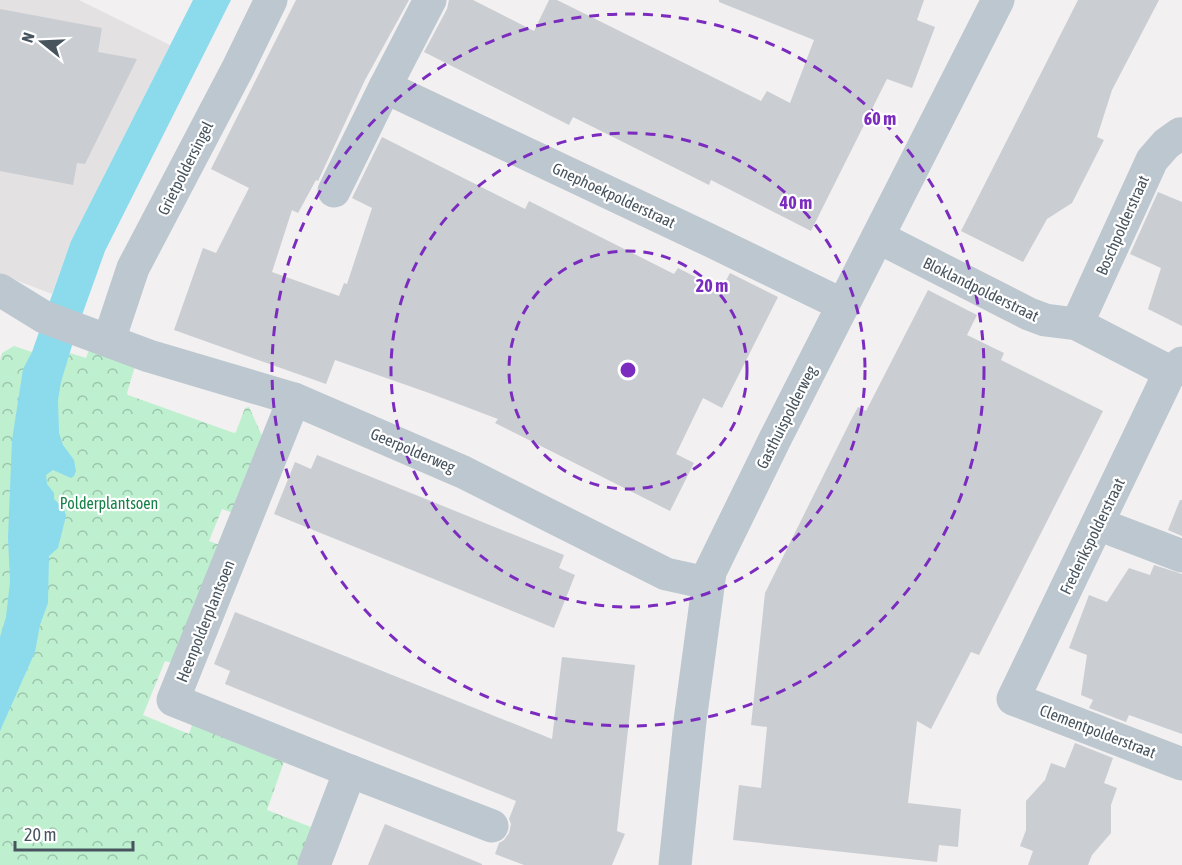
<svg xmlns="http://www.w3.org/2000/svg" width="1182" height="865" font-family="'Asap Condensed',sans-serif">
	<defs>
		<pattern id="park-crowns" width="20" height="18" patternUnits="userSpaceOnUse" patternTransform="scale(1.5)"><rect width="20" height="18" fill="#bef0d0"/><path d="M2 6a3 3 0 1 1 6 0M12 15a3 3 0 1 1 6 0" fill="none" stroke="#9cc5ac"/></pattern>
	</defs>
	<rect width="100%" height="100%" fill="#f2f0f0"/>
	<polygon fill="#e3e1e2" points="0,0 79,0 170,45 71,241 52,294 0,274"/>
	<polygon fill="url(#park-crowns)" points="14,346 32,352 70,353 86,358 89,350 135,366 127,393 128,395 234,433 236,432 245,408 249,407 263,438 233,513 222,509 209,541 220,545 172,663 165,661 143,715 189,734 193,722 285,759 267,810 311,827 301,865 0,865 0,361 2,353"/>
	<polygon fill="#8bdbed" points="193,0 231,0 105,251 77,329 61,382 58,400 59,433 63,445 74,460 76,471 74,476 71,478 53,470 46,475 47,484 54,493 54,499 64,509 66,516 58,548 49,556 48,603 40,625 35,652 0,731 0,637 6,617 10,582 8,538 12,440 23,369 32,352 71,241"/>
	<g fill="#cacdd2">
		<polygon points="296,0 409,0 365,80 318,181 316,180 298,213 292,210 272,272 339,296 344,283 347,284 372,208 352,198 382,137 525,209 529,201 674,274 678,268 721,290 730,273 778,297 722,408 703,398 676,454 694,463 670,511 495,423 498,419 429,393 335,360 326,384 174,330 203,248 216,253 249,188 211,169"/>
		<polygon points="449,0 473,0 534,31 549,0 557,0 761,101 767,91 790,103 814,40 719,2 719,0 924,0 917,20 935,27 912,88 887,79 811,231 711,180 709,185 573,117 569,125 424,52 447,9"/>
		<polygon points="1078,0 1159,0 1112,90 1097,137 1104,140 1072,203 1047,219 1023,262 961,231"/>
		<polygon points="0,9 102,28 98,52 137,59 85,164 77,163 73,185 0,171"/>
		<polygon points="1158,192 1182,202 1182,326 1148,309 1161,268 1130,254"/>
		<polygon points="928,290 977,315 967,335 1004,353 1001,360 1103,411 979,655 971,652 931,729 917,721 908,803 961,809 958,847 939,845 937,862 733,840 739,785 761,788 767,727 751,725 765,593 852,418 858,407 866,411"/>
		<polygon points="317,455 564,555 559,568 575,575 554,628 274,514 295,462 311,469"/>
		<polygon points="1180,500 1182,500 1182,536 1168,530"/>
		<polygon points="1154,565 1182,574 1182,734 1129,715 1126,722 1089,708 1093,700 1081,695 1087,655 1069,648 1089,595 1107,602 1129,568 1150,575"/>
		<polygon points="235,612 552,739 562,657 635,665 617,831 625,834 612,865 524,865 495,854 499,843 504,840 509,833 511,824 509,819 516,801 225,684 230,671 214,664"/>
		<polygon points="1075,743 1113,758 1104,783 1117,788 1111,805 1111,833 1092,855 1088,865 1028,865 1033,851 1020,846 1026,830 1026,801 1045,780 1051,763 1065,768"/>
		<polygon points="385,824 482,864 482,865 368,865"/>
	</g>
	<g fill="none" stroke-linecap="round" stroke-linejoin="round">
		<g stroke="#bdc7cf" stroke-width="33">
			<polyline points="430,0 385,87 707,239 843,305"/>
			<polyline points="334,191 385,87"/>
			<polyline points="878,237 1029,314 1045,320 1077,324 1170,372 1182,363"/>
			<polyline points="0,290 44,317 149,356 294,399 463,472 654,568 666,574 707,583"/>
			<polyline points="1077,324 1152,160 1166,144 1180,134 1182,135"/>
			<polyline points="109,340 133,268 238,68 271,0"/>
			<polyline points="1170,372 1013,699 1182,764"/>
			<polyline points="294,399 173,700 350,771 314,865"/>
			<polyline points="1098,524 1182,556"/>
			<polyline points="350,771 492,826"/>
			<polyline points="675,865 690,721 710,572 775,439 998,0"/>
		</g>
	</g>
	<g fill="none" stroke="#7b2cbf" stroke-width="3" stroke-dasharray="10 8">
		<circle cx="628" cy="370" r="119"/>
		<circle cx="628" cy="370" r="237"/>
		<circle cx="628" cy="370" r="356"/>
	</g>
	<g text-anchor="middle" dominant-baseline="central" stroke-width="4.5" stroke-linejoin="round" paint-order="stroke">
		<g font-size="16" fill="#47545e" stroke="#fff">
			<text transform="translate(185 168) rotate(-63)">Grietpoldersingel</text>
			<text transform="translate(614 195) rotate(25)">Gnephoekpolderstraat</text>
			<text transform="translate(1122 225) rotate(-66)">Boschpolderstraat</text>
			<text transform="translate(981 289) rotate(26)">Bloklandpolderstraat</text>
			<text transform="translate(786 417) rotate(-63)">Gasthuispolderweg</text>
			<text transform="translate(413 450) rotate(23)">Geerpolderweg</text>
			<text transform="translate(1092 536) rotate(-64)">Frederikspolderstraat</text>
			<text transform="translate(205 621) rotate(-68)">Heenpolderplantsoen</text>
			<text transform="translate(1098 731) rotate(21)">Clementpolderstraat</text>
		</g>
		<g font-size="16" fill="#168149" stroke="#fff">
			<text x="109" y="503">Polderplantsoen</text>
		</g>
	</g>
	<circle cx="628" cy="370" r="9" fill="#7b2cbf" stroke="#fff" stroke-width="3"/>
	<g font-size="18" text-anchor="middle" font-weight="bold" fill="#7b2cbf" stroke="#fff" stroke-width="4.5" stroke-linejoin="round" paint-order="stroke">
		<text x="880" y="125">60 m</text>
		<text x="796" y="209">40 m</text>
		<text x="712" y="292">20 m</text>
	</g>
	<g transform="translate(42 42) rotate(288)" stroke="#ffffff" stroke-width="4.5" paint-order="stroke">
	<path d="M0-4.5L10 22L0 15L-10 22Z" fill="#47545e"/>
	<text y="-9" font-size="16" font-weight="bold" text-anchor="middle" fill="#47545e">N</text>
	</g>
	<path d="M15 841v9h118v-9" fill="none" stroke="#47545e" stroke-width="3"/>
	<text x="24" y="841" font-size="18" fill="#47545e" stroke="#ffffff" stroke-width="4.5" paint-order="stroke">20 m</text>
</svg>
